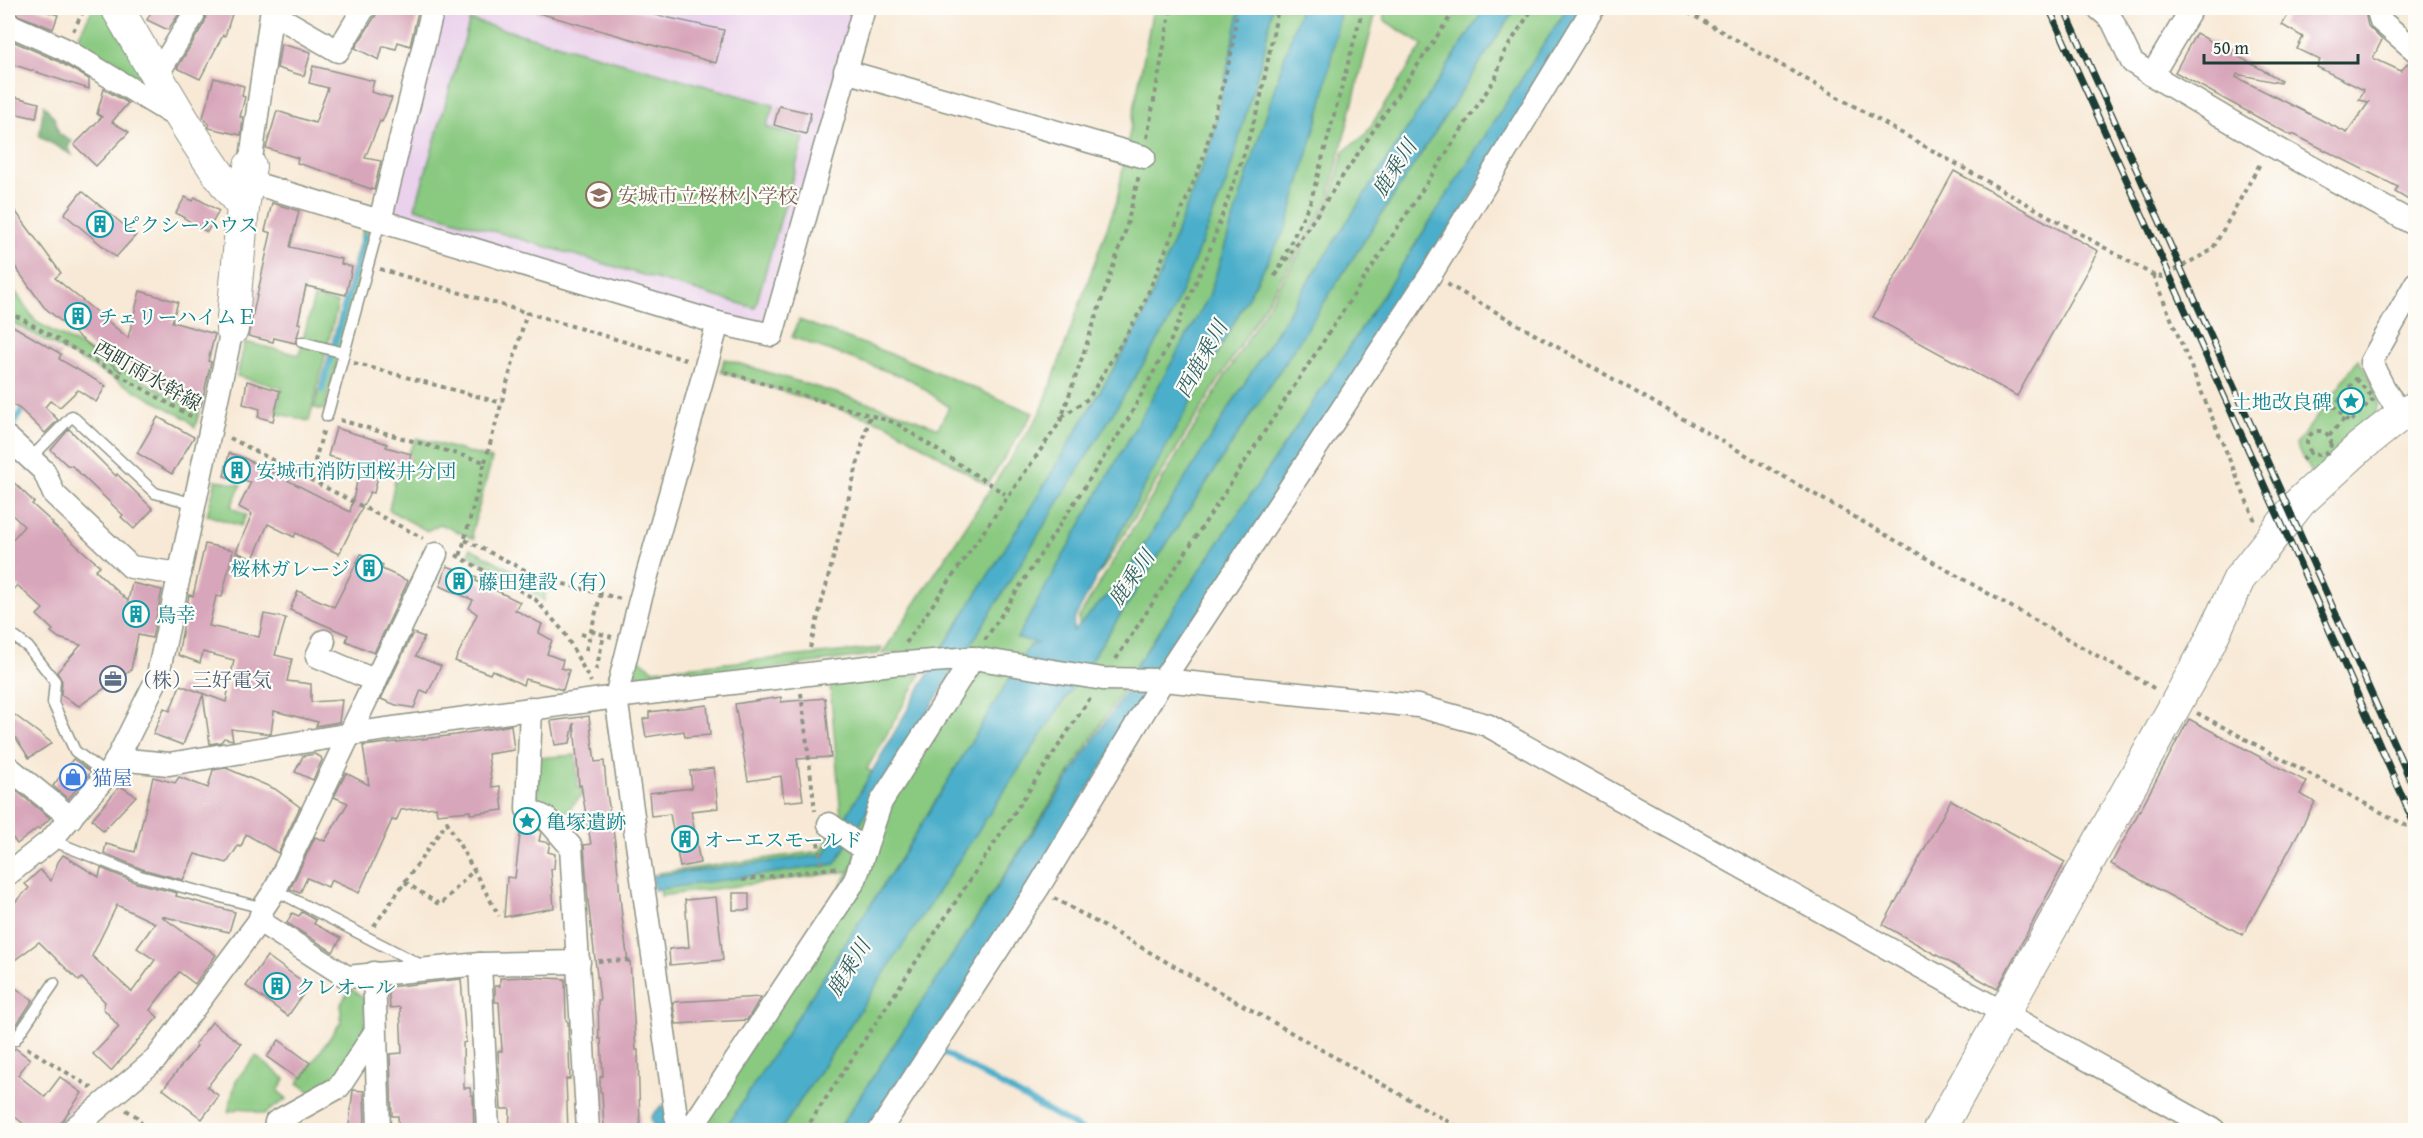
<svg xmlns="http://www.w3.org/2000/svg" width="2423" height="1138" font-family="'Gentium Book Plus','Noto Serif JP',serif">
	<rect width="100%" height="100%" fill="#fdfcf7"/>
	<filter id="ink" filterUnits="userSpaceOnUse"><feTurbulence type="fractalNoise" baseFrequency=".0167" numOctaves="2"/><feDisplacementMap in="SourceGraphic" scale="12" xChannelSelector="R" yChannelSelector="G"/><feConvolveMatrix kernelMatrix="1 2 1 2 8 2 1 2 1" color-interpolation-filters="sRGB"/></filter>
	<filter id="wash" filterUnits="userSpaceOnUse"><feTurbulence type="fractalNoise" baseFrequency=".008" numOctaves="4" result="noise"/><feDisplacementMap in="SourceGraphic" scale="24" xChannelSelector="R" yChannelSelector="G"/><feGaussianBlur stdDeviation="1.35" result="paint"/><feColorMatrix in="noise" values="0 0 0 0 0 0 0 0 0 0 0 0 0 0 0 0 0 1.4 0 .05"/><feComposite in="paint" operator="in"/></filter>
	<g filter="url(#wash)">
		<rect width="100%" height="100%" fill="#f8e9d6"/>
		<polygon fill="#ead1ec" points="433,8 865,8 772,335 380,221"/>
		<g fill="#89c980" stroke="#54835a" stroke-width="1.5">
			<polygon points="93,8 104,8 145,77 136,83 74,45"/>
			<polygon points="1153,8 1377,8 1327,204 1104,567 1030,656 942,650 882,654 1041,412 1117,200"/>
			<polygon points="1383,8 1590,8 1162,677 1088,668 1078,619 1329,205 1344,151 1365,135 1423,45 1384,20"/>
			<polygon points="470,20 774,105 766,127 804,138 755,308 415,208"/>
			<polygon points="364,226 371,228 373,233 324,410 314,408"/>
			<polygon points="12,287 36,322 186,404 200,409 195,428 187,419 8,320 8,293"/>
			<polygon points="314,297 338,303 309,421 276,413 282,388 237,376 245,342 299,355"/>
			<polygon points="799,320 915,363 1033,413 987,485 887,424 721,372 724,359 895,411 938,428 949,407 911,380 792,337"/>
			<polygon points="2359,359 2379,398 2373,425 2312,475 2296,445"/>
			<polygon points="417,438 492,459 472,532 474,539 440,524 427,531 389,510 396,475"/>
			<polygon points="216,480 241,485 231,507 246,515 241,526 207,515"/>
			<polygon points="470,548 523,576 547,586 544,601 520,582 469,555"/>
			<polygon points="638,641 639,659 654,670 882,648 878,654 650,685 630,668"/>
			<polygon points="978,667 1123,690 840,1130 699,1130 883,813"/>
			<polygon points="921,674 867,769 887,782 850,871 661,896 658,873 821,851 841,817 830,685"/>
			<polygon points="575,755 578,788 581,788 582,795 558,821 538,804 537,758"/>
			<polygon points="350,988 364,998 365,1034 335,1082 312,1093 298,1083 341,1022 341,1004"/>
			<polygon points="256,1056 285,1079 278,1091 287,1099 264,1114 241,1108 228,1112 236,1080"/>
		</g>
		<polygon fill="#6ead6e" stroke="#467551" stroke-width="1.5" points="44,105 55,119 59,134 72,141 68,146 72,155 39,136"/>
		<g fill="#4baeca" stroke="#35767f" stroke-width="1.5">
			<polygon points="1240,8 1272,8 1265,47 1227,181 1168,324 967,651 940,652 1036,499 1143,319 1212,141"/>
			<polygon points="1300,8 1341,8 1322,104 1287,226 1149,478 1074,620 1073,631 1122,580 1292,307 1485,8 1516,8 1108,634 781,1130 724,1130 904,853 1029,646 1037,643 1017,638 1209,296"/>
			<polygon points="1567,8 1588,8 1504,147 1157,676 1131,673 1343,357"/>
			<polygon points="956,666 835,864 654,890 652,876 824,855 932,667"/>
			<polygon points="1125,692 1146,696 876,1130 838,1130"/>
			<polygon points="662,1105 670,1117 674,1130 654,1130 651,1117"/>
		</g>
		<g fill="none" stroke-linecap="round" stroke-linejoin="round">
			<g stroke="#4baeca" stroke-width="6">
				<polyline points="322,390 364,236"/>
				<polyline points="13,425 25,405"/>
				<polyline points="939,1050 1082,1130"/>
			</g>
		</g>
		<g id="blocks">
			<g fill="#d8a6ba" fill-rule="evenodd">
				<polygon points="8,8 36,8 58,15 53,29 8,11"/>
				<polygon points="153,8 183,8 168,30 147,20"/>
				<polygon points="203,8 234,8 225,36 223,35 200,79 177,68 205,22 206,16"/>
				<polygon points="377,8 419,8 410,46 398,42 396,49 383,46 379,60 355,48 376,15"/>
				<polygon points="536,8 624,8 724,30 716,63 535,12"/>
				<polygon points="2292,8 2364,8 2368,26 2382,40 2373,58 2401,71 2409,62 2415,64 2415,204 2395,192 2398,187 2293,134 2292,136 2175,72 2196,33 2281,80 2280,83 2237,74 2236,77 2347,133 2369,102 2359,100 2364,90 2317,67 2320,60 2297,49 2303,37 2282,25"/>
				<polygon points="8,39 58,61 89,79 89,89 8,63"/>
				<polygon points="281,44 311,52 304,76 277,68"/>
				<polygon points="313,66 374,81 371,92 392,98 382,122 380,121 365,158 381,161 374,190 351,182 352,180 297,163 298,158 266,148 277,111 315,123 328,88 309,83"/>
				<polygon points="214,78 244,86 242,96 245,97 240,117 243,117 241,135 209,128 209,124 203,117"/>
				<polygon points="104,89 128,103 112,122 129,132 96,166 74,145 102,117 97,114"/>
				<polygon points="8,95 39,103 36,118 8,112"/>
				<polygon points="779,106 811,113 806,134 774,125"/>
				<polygon points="1954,171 2098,251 2017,396 1873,317"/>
				<polygon points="82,191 136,235 116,257 64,214"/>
				<polygon points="185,197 193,201 195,197 219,211 207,232 176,213"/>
				<polygon points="8,201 61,273 55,278 128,338 140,291 178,302 172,322 215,334 208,361 211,362 201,406 178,399 180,390 160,383 162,373 124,357 121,372 44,307 8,257"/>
				<polygon points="272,203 299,211 290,247 342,259 341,264 352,267 346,295 306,286 298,323 301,324 295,343 274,338 273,342 248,336 271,233 265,231"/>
				<polygon points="8,323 61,354 59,359 106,386 96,402 78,390 60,407 50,401 45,407 58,420 45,433 20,409 8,402"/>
				<polygon points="247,381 280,391 273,421 258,417 260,409 243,404"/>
				<polygon points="158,417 194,437 172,474 137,453"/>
				<polygon points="336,428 379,441 387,444 386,447 411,454 407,470 381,463 374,493 370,492 339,554 296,533 294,537 268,524 253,559 236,552 252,514 239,507 251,482 224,476 229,453 242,457 350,512 361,465 328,456"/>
				<polygon points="69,429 116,476 117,474 153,509 134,529 121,517 123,515 72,466 67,465 51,450"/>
				<polygon points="8,477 34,502 32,504 53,523 52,524 100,566 95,570 128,601 132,583 162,590 152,638 138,635 131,670 79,706 61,695 62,681 57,672 81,645 59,638 51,632 53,630 37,615 43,609 17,585 8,597 8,545 24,526 8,511"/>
				<polygon points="205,544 233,550 222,597 216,596 209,626 259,637 264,614 286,618 275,655 292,659 287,681 311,684 311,702 342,700 339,722 316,726 318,722 274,711 271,734 231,729 233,740 224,738 221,742 210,744 203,695 183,745 153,734 164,708 170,711 180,685 226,702 234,660 203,652 200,663 178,655 189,595 193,596"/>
				<polygon points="361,554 383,565 382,569 408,581 374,653 346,641 348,635 290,610 298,591 334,607"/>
				<polygon points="447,566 477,577 476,581 520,602 515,610 542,624 539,633 552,640 547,654 563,660 561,668 569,670 563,690 525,679 523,685 492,670 490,674 455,661 477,614 469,608 473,600 440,586"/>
				<polygon points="413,633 424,637 416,656 441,666 428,693 421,690 414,708 396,705 381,699"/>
				<polygon points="781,697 781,702 825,698 831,757 797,759 803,800 784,802 781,776 748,781 735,704"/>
				<polygon points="707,705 710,735 685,737 684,731 646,737 643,719 649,718 649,712"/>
				<polygon points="8,710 52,743 29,758 8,726"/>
				<polygon points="589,716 595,762 604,761 607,794 615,842 622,917 628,962 630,961 636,1050 638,1050 640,1126 604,1128 602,1092 600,1092 600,1077 603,1076 601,1039 599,1039 598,1000 600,1000 588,901 584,845 591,844 581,785 579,786 574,723 570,743 555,745 551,721"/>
				<polygon points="2189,719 2307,782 2300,794 2315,802 2243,935 2111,864"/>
				<polygon points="511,725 514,750 488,754 492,787 500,786 503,810 470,814 470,811 437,814 436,807 401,810 396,821 392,820 359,893 331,880 328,887 307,878 300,893 290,889 315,837 325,841 348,803 334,797 346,773 369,785 363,746 456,735"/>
				<polygon points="314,754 321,757 322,760 313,780 295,772 303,756"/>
				<polygon points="73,759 91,772 68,799 53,786"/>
				<polygon points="226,768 275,789 300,807 278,853 246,834 241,847 238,846 227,863 195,854 183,880 142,869 104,853 106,844 135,852 153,777 175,783 179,777 208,788 213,770"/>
				<polygon points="714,768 718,808 691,811 700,863 680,867 670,814 651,816 649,793 692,788 690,771"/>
				<polygon points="9,785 50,818 39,829 38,828 17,844 8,832"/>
				<polygon points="120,786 136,796 103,831 92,819"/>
				<polygon points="1951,800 2065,862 1997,989 1883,925"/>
				<polygon points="521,826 538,829 541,832 539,841 550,843 548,852 555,854 554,869 551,869 554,908 504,917 507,877 515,878"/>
				<path d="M63,855L99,877L101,868L137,883L177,893L176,896L235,912L229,932L161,916L216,955L195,984L179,972L150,1010L158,1017L111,1071L93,1054L119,1027L103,1008L105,1002L82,978L79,981L39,942L8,965V909L29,888L25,884L40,870L51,881L58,862ZM117,905L155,923L137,948L155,960L132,992L92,956Z"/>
				<rect x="733" y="893" width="16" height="17"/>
				<polygon points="716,897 723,960 670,965 669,949 689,947 685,900"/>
				<polygon points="302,912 316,920 314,924 341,938 333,952 287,923 292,913 299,916"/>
				<polygon points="267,956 309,986 288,1016 246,986"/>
				<polygon points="528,977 565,979 566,1020 568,1022 570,1079 566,1079 568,1131 509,1131 510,1109 501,1109 498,1051 502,1051 499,1002 495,1002 495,986 500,986 500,978"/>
				<polygon points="461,979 466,1042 463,1043 464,1088 470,1088 471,1095 473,1095 474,1131 399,1131 398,1116 392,1116 390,1054 402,1053 400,1007 390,1008 388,987"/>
				<polygon points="8,983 33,1000 13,1030 8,1029"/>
				<polygon points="761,997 747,1020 676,1024 673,1002"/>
				<polygon points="212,1022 241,1044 207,1087 219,1096 202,1119 163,1089 197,1046 195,1044"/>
				<polygon points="279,1040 310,1063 298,1079 267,1057"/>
				<polygon points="15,1048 30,1059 18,1075 45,1097 60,1077 82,1093 55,1131 32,1131 8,1111 8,1057"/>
				<polygon points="353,1090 364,1091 365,1126 349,1125"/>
			</g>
		</g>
	</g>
	<g filter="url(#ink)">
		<use href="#blocks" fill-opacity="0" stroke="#8c9385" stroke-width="1.5"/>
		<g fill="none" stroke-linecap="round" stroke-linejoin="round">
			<defs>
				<g id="lane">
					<polyline points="302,342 344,353"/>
					<polyline points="327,416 380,221"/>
					<polyline points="30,459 72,416 155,493 195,504"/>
					<polyline points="8,632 28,647 55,681 53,703 75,751 107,775"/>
					<polyline points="51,840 140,876 263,908"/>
					<polyline points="275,890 421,965"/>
					<polyline points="8,1036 15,1040 54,983"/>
				</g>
				<g id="street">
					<polyline points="2098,8 2112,20 2132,62 2152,75"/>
					<polyline points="2192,8 2152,75 2271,145 2416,225"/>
					<polyline points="2377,8 2381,21 2416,51"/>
					<polyline points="272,13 338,51 364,8"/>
					<polyline points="8,24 64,49 179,118"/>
					<polyline points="845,71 1144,157"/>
					<polyline points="157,75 193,16"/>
					<polyline points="250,166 272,8"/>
					<polyline points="247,181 718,323 772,335 864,8"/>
					<polyline points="380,221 433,8"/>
					<path d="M2415,421C2392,408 2382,386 2371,362L2416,283"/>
					<polyline points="8,438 44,471 54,494 131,567 180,574"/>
					<polyline points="324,641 317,656 376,681"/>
					<polyline points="531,708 527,809 546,818 571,847 588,1130"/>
					<polyline points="117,759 169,764 351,734 616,697 892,664 973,658 1103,679 1163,680 1418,706 1487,725 2214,1130"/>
					<polyline points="8,767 71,818"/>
					<polyline points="829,824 865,850"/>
					<polyline points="8,874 51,840 107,775 117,759 157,679 232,329"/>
					<polyline points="259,921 347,977 480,964 579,962"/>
					<polyline points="480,964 488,1130"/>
					<polyline points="374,973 379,1130"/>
					<polyline points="72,1130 156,1059 259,921 263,908 275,890 436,554"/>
					<polyline points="275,1130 276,1122 339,1087 375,1032"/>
					<polyline points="681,1130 676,1116 616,697 639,604 718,323"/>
					<polyline points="690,1130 855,880 881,802 973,658"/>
					<polyline points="880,1130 1038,888 1163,680 1431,274 1593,8"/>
				</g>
				<g id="secondary">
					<path d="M117,8C157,75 194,145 243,207L232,329"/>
					<polyline points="243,207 250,166"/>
					<polyline points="1939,1130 2207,648 2239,579 2300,502 2360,447 2402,414 2416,407"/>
				</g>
			</defs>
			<use href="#lane" stroke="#8c9385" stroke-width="13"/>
			<use href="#street" stroke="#8c9385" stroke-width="25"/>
			<use href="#secondary" stroke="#8c9385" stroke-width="34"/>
			<g stroke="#8c9385" stroke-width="4" stroke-dasharray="4.5 4.5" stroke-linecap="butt">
				<polyline points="1363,8 1311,200 1274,278 1456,8"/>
				<polyline points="1680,8 2153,275 2162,277 2212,250 2261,162"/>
				<polyline points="73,31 85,8"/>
				<polyline points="1147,138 1171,8"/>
				<polyline points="380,269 686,360"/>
				<polyline points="2153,275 2255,521"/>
				<polyline points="1447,284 2157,690"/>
				<polyline points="8,311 192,417"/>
				<polyline points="354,363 502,403"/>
				<polyline points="725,372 896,423 1005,494"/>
				<polygon points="2356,379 2374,399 2349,423 2334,406"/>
				<polyline points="1062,417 1089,398 1142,308 1203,159 1232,50 1237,8"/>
				<polyline points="340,420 485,462 460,557"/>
				<circle cx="2319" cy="443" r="12"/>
				<polyline points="2329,436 2345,418"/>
				<polyline points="230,438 423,538"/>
				<polyline points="2302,460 2311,452"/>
				<polyline points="485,462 527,312"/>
				<polyline points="310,479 324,428"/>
				<polyline points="465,540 541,578 621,599"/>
				<polyline points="456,555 535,599 564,632 591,682"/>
				<polyline points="591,631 612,637"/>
				<polyline points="581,634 590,637"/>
				<polyline points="985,640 1126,423 1171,340 1209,252 1244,154 1260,101 1278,8"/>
				<polyline points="906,643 1060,422 1126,229 1139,175"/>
				<polyline points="810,648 870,415"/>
				<polyline points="586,650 601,593"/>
				<polyline points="1116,659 1496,77 1503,54 1533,8"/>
				<polyline points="596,670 604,635"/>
				<polyline points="801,693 815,811"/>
				<polyline points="2197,713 2416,831"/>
				<polyline points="818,842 822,869"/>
				<polyline points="742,880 839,867"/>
				<polyline points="405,882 440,905 473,871"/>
				<polyline points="1054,898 1463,1130"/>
				<polyline points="374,926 447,822 499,916"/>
				<polyline points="598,961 632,960"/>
				<polyline points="27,1048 92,1088"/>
				<polyline points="126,1110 136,1116 146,1130"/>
				<polyline points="805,1130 1090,698"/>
			</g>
			<use href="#lane" stroke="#fff" stroke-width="10"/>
			<use href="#street" stroke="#fff" stroke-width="22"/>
			<use href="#secondary" stroke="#fff" stroke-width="32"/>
			<defs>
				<g id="rail">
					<polyline points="2049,8 2320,609 2416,828"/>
					<polyline points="2064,8 2416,793"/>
				</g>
			</defs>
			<use href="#rail" stroke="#1f3d34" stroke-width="7"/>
			<use href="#rail" stroke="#fdfcf7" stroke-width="4.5" stroke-dasharray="14" stroke-linecap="butt"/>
		</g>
	</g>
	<defs>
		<symbol id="school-ring" viewBox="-11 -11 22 22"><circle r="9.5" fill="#fdfcf7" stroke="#8d6e63" stroke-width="1.5"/><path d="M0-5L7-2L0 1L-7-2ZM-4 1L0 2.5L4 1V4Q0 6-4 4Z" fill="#8d6e63"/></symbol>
		<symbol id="building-ring" viewBox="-11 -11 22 22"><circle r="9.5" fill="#fdfcf7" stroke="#0f9aa8" stroke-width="1.5"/><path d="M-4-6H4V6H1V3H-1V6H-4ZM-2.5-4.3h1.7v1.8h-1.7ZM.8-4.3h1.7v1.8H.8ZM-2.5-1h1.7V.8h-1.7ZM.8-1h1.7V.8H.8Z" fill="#0f9aa8"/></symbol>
		<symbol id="sight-ring" viewBox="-11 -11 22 22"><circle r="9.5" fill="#fdfcf7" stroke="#0f9aa8" stroke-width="1.5"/><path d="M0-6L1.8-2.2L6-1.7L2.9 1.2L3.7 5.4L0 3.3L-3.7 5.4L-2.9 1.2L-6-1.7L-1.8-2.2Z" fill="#0f9aa8"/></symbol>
		<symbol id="office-ring" viewBox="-11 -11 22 22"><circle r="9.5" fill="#fdfcf7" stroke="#5c6f8a" stroke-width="1.5"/><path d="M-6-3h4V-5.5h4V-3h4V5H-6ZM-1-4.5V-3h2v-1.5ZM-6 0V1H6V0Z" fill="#5c6f8a"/></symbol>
		<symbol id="shop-ring" viewBox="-11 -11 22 22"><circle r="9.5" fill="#fdfcf7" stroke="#3f7fe0" stroke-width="1.5"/><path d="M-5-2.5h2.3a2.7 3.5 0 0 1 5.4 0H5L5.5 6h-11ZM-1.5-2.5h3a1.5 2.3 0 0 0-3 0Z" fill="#3f7fe0"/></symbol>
	</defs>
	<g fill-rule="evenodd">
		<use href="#school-ring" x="584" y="180" width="30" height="30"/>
		<use href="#building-ring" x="85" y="209" width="30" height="30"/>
		<use href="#building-ring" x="63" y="301" width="30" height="30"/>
		<use href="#sight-ring" x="2336" y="386" width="30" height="30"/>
		<use href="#building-ring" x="222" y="455" width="30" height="30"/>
		<use href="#building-ring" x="354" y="553" width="30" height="30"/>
		<use href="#building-ring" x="444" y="566" width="30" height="30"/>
		<use href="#building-ring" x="121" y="599" width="30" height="30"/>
		<use href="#office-ring" x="98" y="664" width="30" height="30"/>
		<use href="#shop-ring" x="58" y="762" width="30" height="30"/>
		<use href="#sight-ring" x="512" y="806" width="30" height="30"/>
		<use href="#building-ring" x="670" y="824" width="30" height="30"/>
		<use href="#building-ring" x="262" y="971" width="30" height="30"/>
	</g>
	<g text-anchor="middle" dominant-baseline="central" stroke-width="4.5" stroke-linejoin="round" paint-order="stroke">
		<g font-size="20" fill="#785e54" stroke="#fdfcf7" text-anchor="start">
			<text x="618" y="195">安城市立桜林小学校</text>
		</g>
		<g font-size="20" fill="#0d838f" stroke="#fdfcf7" text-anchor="start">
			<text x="120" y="224">ピクシーハウス</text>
			<text x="98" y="316">チェリーハイムＥ</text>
			<text x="2332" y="401" text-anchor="end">土地改良碑</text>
			<text x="256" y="470">安城市消防団桜井分団</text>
			<text x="350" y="568" text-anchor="end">桜林ガレージ</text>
			<text x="478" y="581">藤田建設（有）</text>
			<text x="156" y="614">鳥幸</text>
			<text x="546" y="821">亀塚遺跡</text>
			<text x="704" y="839">オーエスモールド</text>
			<text x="296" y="986">クレオール</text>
		</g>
		<g font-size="20" fill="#1f3d34" stroke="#fdfcf7">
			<text transform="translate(148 375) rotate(30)">西町雨水幹線</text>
		</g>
		<g font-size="20" fill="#4e5e75" stroke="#fdfcf7" text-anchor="start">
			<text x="132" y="679">（株）三好電気</text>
		</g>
		<g font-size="20" fill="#366cbe" stroke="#fdfcf7" text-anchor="start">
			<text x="92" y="777">猫屋</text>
		</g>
		<g font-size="21" font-style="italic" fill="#2c5f61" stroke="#fdfcf7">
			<text transform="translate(1394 168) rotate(-57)">鹿乗川</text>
			<text transform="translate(1201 359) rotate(-61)">西鹿乗川</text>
			<text transform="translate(1131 578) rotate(-55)">鹿乗川</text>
			<text transform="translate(848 968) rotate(-58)">鹿乗川</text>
		</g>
	</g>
	<rect width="2423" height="1138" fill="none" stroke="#fdfcf7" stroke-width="30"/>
	<path d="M2204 54v9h154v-9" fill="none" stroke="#1f3d34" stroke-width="3"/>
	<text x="2213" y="54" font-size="18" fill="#1f3d34" stroke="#fdfcf7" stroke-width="4.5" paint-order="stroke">50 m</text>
</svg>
